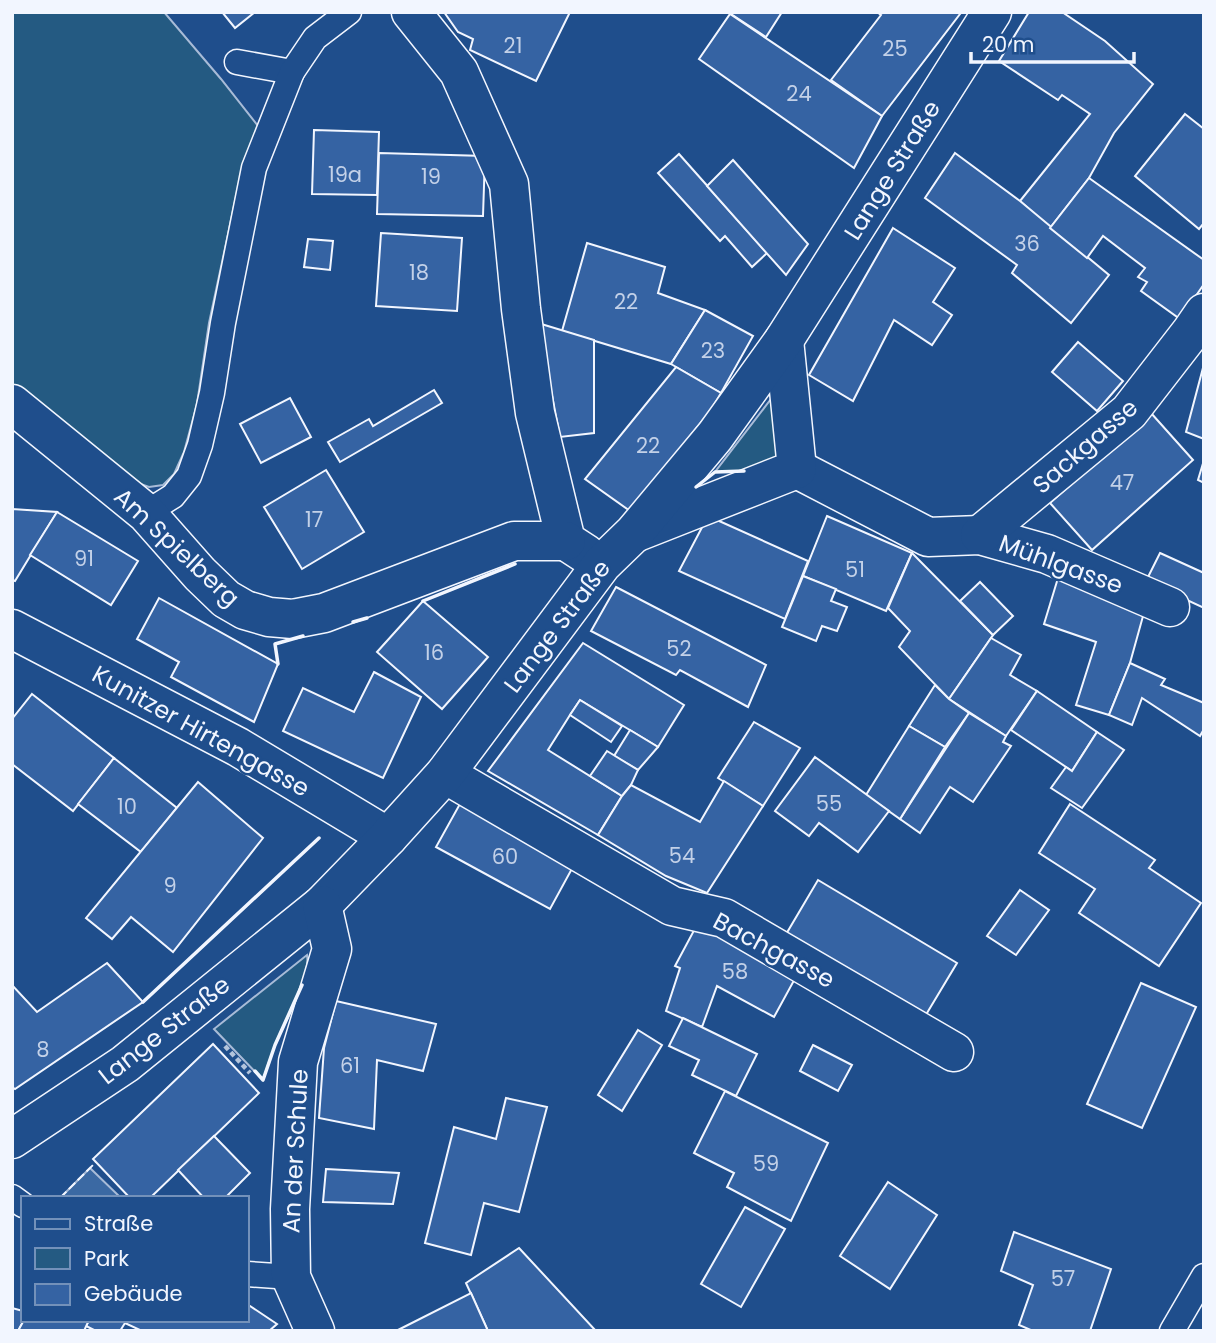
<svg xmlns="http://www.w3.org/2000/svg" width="1216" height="1343" font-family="Poppins,sans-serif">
	<rect width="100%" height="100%" fill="#1f4e8c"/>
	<g fill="#245a82" stroke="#a8bbd7" stroke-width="2">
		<polygon points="12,12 164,12 221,79 258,126 240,178 209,323 197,404 184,452 174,474 163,485 149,487 138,483 12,386"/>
		<polygon points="771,399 778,458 743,471 715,472"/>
		<path d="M307,955C311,978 285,1020 276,1043C271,1055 267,1068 263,1080L214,1029Z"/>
	</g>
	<polygon fill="#3b69a3" stroke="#a8bbd7" stroke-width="2" points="90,1168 121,1198 60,1198"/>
	<g fill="#3563a3" stroke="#f2f6ff" stroke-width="2">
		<polygon points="222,12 255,12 235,28"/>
		<polygon points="444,12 497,13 570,12 536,81 470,50 473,39 458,32"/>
		<polygon points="728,12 782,12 766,37"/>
		<polygon points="877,12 957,12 960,14 882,116 831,80 881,15"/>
		<polygon points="1029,12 1062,12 1105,41 1153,84 1114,133 1089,178 1050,228 1020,201 1090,114 1062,95 1058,100 999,61"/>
		<polygon points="730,14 882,116 854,168 699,59"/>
		<polygon points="1185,114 1204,129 1204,223 1199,229 1135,176"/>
		<polygon points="314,130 379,132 377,195 312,194"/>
		<polygon points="379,153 485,156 483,216 377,214"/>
		<polygon points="955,153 1020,201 1109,275 1071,323 1012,273 1017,265 925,198"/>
		<polygon points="679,154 767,253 752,267 725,236 720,241 658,173"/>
		<polygon points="733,160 808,244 786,275 707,186"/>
		<polygon points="1089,178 1204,260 1204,284 1180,319 1141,291 1147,282 1138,277 1145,268 1103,236 1087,258 1050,228"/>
		<polygon points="893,228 955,268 933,302 952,315 932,345 894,320 853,401 809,375"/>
		<polygon points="381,233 462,238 457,311 376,306"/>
		<polygon points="308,239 333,241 330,270 304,267"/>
		<polygon points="587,243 665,267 658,293 705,310 671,364 562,331"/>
		<polygon points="705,310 753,336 721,393 671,364"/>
		<polygon points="538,323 594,340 594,433 560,437"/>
		<polygon points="1078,342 1123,381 1097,411 1052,372"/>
		<polygon points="1204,364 1204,439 1186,432"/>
		<polygon points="676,367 721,393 711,410 630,511 585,479"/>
		<polygon points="434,390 442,403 340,462 328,442 369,419 373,426"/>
		<polygon points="290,398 311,437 261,463 240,424"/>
		<polygon points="1151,413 1193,460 1092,550 1050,503"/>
		<polygon points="1204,460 1204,483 1198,480"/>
		<polygon points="326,470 364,532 302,569 264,507"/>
		<polygon points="12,509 57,512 15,581 12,580"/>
		<polygon points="57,512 138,561 111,605 30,555"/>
		<polygon points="708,516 808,561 785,619 679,571"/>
		<polygon points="827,516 912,553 886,611 803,576"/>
		<polygon points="912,553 993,635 949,699 899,647 910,631 888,608"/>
		<polygon points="1160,553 1204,573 1204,608 1146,581"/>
		<polygon points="803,576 836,589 831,601 847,607 837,631 822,626 816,641 782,627"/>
		<polygon points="1058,578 1145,609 1130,663 1109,715 1076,705 1096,642 1044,624"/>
		<polygon points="980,582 1013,616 993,635 960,601"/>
		<polygon points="616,587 766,665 748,707 680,670 676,675 591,631"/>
		<polygon points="159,598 278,664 254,722 171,677 179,662 137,639"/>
		<polygon points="423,601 488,657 442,709 377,652"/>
		<polygon points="991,638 1021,655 1010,675 1037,691 1006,736 949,699"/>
		<polygon points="583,643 684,705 658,747 580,700 570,715 548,750 622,796 598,835 488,771"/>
		<polygon points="1130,663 1165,679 1161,685 1204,703 1204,729 1200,736 1142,698 1132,725 1109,715"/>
		<polygon points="374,672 421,697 383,778 283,731 303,688 354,712"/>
		<polygon points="935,685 949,699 969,713 945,747 909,726"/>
		<polygon points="1037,691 1097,732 1072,771 1011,730"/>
		<polygon points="32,694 114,758 73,811 12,764 12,719"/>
		<polygon points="580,700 622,726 611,742 570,715"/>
		<polygon points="969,713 1006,736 1003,742 1011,746 973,802 950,787 920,833 900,819"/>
		<polygon points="754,722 800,748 763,806 718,778"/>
		<polygon points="909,726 945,747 900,819 866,795"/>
		<polygon points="630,730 658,747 638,770 614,756"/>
		<polygon points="1097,732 1124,750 1082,808 1051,788 1066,767 1072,771"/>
		<polygon points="607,751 638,770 631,785 622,796 590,776"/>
		<polygon points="815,757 889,811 858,852 819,823 809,836 775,811"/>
		<polygon points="114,758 177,808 141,852 78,804"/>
		<polygon points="724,781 763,806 707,893 666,876 598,835 622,796 631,785 700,822"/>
		<polygon points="198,782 263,838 173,952 131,917 112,939 86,918"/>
		<polygon points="461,802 574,865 550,909 436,847"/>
		<polygon points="1070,804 1155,860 1149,868 1201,903 1159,966 1079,913 1095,889 1039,853"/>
		<polygon points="818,880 957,963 924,1018 785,936"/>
		<polygon points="1020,890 1049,910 1016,955 987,936"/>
		<polygon points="699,921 797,975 774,1017 717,986 702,1027 666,1011 680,968 675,966"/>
		<polygon points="107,963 143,1002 15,1089 12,1087 12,985 37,1012"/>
		<polygon points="1141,983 1196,1007 1142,1128 1087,1104"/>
		<polygon points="336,1001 436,1024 423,1071 377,1060 374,1129 319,1118 324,1048"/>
		<polygon points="683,1018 757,1054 736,1096 692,1075 699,1060 669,1046"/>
		<polygon points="638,1030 662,1045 622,1111 598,1095"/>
		<polygon points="213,1044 259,1093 150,1198 130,1198 93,1159"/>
		<polygon points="813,1045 852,1065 838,1091 800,1071"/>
		<polygon points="725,1091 828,1143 791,1221 727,1187 734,1173 694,1153"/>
		<polygon points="506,1098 547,1107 519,1212 484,1203 471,1255 425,1243 454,1127 496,1139"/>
		<polygon points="214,1136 250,1173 225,1198 204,1198 178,1170"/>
		<polygon points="326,1169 399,1173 393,1204 323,1202"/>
		<polygon points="888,1182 937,1215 890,1289 840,1256"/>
		<polygon points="745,1207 785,1229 741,1307 701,1284"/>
		<polygon points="1014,1232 1111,1269 1090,1331 1033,1331 1019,1325 1033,1285 1001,1271"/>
		<polygon points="519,1248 596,1331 488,1331 466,1283"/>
		<polygon points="471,1293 488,1331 396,1331"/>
		<polygon points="247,1304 277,1324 269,1331 142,1331 125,1323 120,1331 96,1331 86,1326 89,1320 247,1320"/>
		<polygon points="12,1308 23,1311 24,1320 18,1331 12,1331"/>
		<polygon points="24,1320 89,1320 84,1331 18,1331"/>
	</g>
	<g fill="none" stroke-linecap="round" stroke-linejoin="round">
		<defs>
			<g id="lane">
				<polyline points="237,62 292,72"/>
				<polyline points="146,513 173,496 189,476 200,445 212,393 223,323 254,168 292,72 315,38 349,12"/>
				<polyline points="12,1197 23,1205"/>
				<polyline points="247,1274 291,1277"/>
				<polyline points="1172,1331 1204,1276"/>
			</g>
			<g id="street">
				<polyline points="411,12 459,72 509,184 521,309 535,413 566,541 586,554"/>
				<polyline points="12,404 146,513 200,574 226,599 245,610 269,617 293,619 324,613 514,541 566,541"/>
				<polyline points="797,469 928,537 980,535 1047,554 1170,607"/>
				<polyline points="637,532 797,469 784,340"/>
				<polyline points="980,535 1129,412 1191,332 1204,313"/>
				<polyline points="12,629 238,747 388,837"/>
				<polyline points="445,774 672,906 724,918 954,1052"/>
				<polyline points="12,1139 125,1064 322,905 388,837 445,774 602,564 634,533 715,436 784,340 992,12"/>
				<polyline points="315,1331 291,1277 290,1209 298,1062 332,949 322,905"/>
			</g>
		</defs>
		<use href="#lane" stroke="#f2f6ff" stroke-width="27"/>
		<use href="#street" stroke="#f2f6ff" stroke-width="41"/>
		<polyline stroke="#b3c4dc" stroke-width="4.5" stroke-dasharray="5 3.5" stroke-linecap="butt" points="225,1046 250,1073"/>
		<use href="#lane" stroke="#1f4e8c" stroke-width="24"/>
		<use href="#street" stroke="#1f4e8c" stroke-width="38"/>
		<polyline stroke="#f2f6ff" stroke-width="2" stroke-dasharray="9 3.5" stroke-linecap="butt" points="60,1198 96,1162"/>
		<g stroke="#f2f6ff" stroke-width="3.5">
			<polyline points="696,487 715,472 744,471"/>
			<polyline points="423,601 515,564"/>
			<polyline points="353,622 367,618"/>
			<polyline points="278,664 275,644 303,636"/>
			<polyline points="143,1002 319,838"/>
			<polyline points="255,1071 263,1080 275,1045 302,985"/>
		</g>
	</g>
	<g text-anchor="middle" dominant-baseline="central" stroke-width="5" stroke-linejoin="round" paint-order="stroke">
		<g font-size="21" fill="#c3d1e8">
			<text x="513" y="45">21</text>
			<text x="895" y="48">25</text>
			<text x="799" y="93">24</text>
			<text x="345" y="174">19a</text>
			<text x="431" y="176">19</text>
			<text x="1027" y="243">36</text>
			<text x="419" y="272">18</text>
			<text x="626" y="301">22</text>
			<text x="713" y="350">23</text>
			<text x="648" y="445">22</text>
			<text x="1122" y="482">47</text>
			<text x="314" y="519">17</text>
			<text x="84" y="558">91</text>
			<text x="855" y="569">51</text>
			<text x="679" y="648">52</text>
			<text x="434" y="652">16</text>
			<text x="829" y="803">55</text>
			<text x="127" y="806">10</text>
			<text x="682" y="855">54</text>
			<text x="505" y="856">60</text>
			<text x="170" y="885">9</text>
			<text x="735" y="971">58</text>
			<text x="43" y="1049">8</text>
			<text x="350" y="1065">61</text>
			<text x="766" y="1163">59</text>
			<text x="1063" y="1278">57</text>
		</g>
		<g font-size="24" fill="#f2f6ff" stroke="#1f4e8c">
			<text transform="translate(892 170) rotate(-58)">Lange Straße</text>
			<text transform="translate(1085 446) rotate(-41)">Sackgasse</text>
			<text transform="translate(177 547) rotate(43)">Am Spielberg</text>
			<text transform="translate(1061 564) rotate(20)">Mühlgasse</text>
			<text transform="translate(557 626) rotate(-53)">Lange Straße</text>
			<text transform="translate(201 731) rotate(29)">Kunitzer Hirtengasse</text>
			<text transform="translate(774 950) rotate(28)">Bachgasse</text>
			<text transform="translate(164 1030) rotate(-38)">Lange Straße</text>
			<text transform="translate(295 1151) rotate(-87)">An der Schule</text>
		</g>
	</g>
	<rect width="1216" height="1343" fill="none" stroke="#f2f6ff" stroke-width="28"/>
	<rect x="21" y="1196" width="228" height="126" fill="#1f4e8c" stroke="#7391ba" stroke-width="2"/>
	<rect x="35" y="1219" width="35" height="10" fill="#1f4e8c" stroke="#7391ba" stroke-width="2"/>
	<text x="84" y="1231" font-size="21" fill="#f2f6ff">Straße</text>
	<rect x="35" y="1248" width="35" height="21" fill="#245a82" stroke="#7391ba" stroke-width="2"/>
	<text x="84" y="1266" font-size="21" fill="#f2f6ff">Park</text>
	<rect x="35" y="1284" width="35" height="21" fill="#3563a3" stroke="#7391ba" stroke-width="2"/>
	<text x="84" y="1301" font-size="21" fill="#f2f6ff">Gebäude</text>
	<path d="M971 52v10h163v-10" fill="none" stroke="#f2f6ff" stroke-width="3.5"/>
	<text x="982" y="52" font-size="21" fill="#f2f6ff" stroke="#1f4e8c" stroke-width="5" paint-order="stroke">20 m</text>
</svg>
